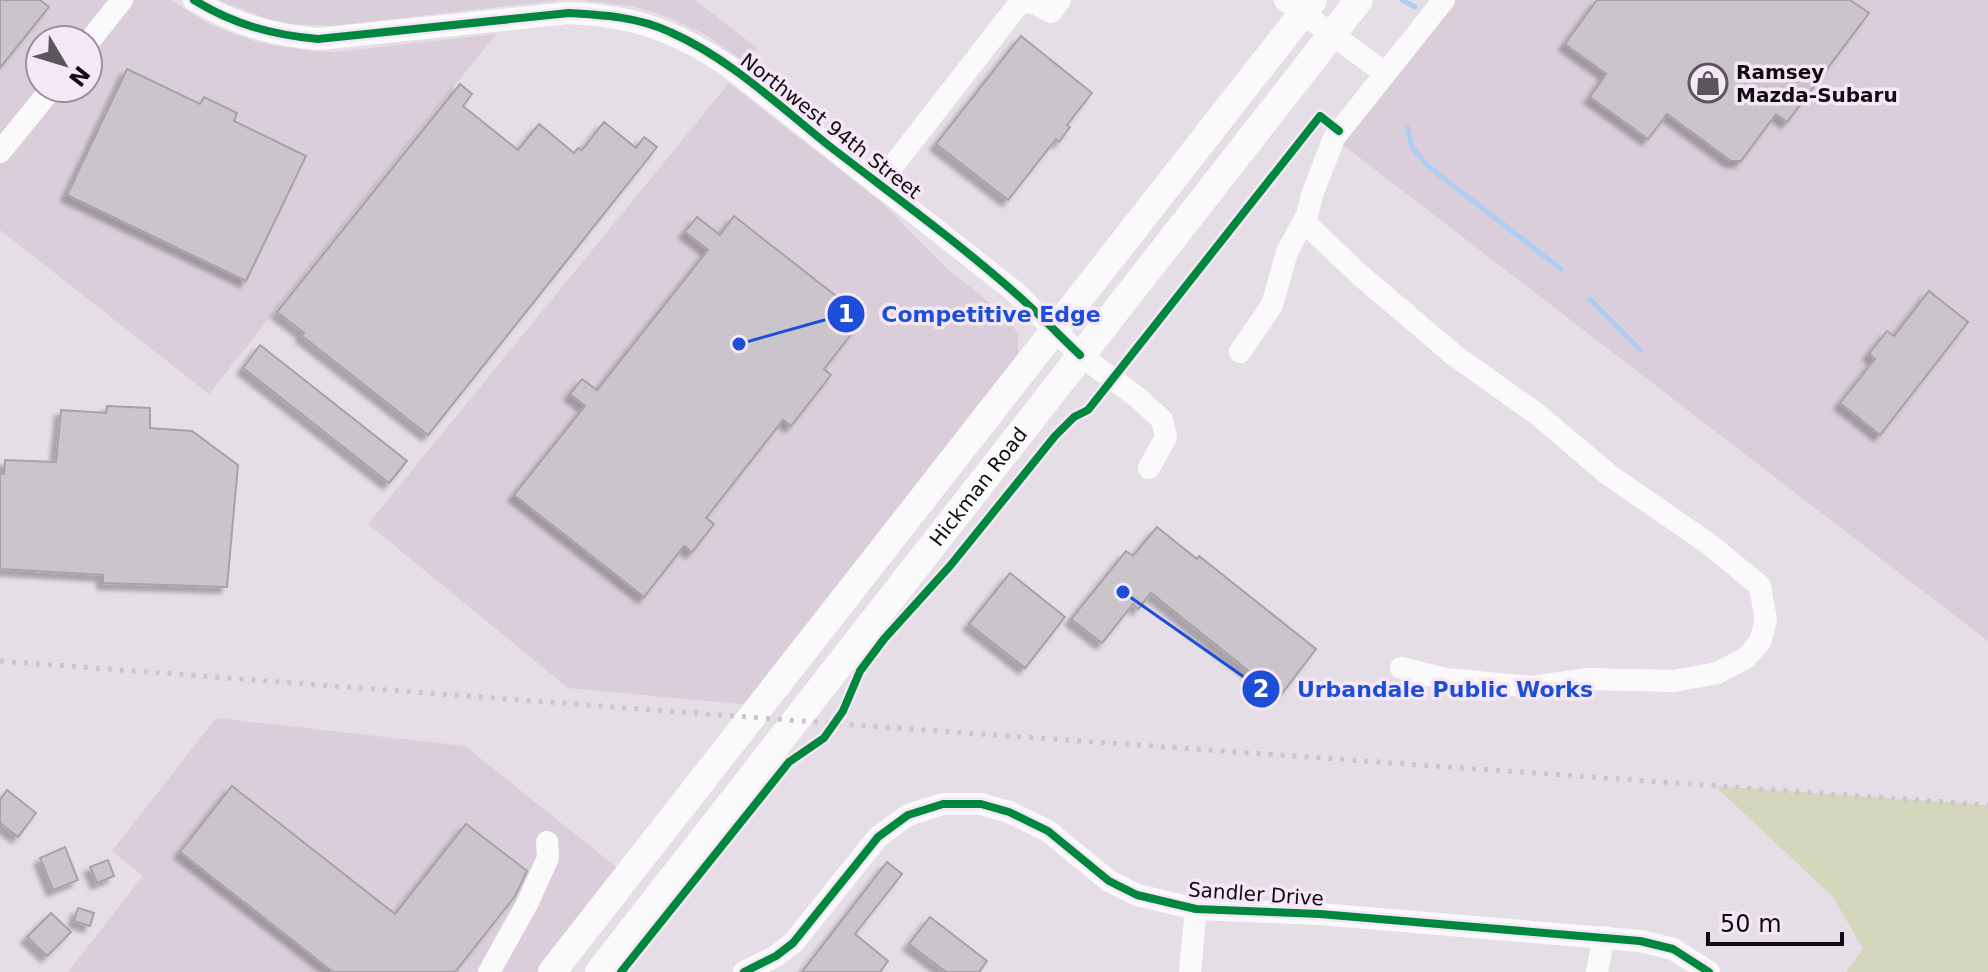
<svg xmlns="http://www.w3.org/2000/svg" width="1988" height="972" font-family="'DejaVu Sans',sans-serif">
	<defs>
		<filter id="shadow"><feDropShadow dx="-6" dy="6" stdDeviation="2" flood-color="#0004"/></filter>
	</defs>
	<rect width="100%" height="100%" fill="#e5dee6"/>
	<g fill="#dacedb" fill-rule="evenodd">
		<path d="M0,0H171L209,24L237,35L260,43L311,51L335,52L496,34L209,394L0,230ZM40,40H88V88H40Z"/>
		<polygon points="218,0 695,0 757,48 745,62 706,35 668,17 636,7 583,0 561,0 332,26 292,24 268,19"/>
		<polygon points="1444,0 1988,0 1988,641 1334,138"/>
		<polygon points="729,83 880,201 948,269 1006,316 1018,334 1018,357 750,705 568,688 368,524"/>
		<polygon points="216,718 465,746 620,870 540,972 68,972 143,876 112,851"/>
	</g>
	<polygon fill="#d5d7bd" points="1715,786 1988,805 1988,972 1846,972 1863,949 1833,897"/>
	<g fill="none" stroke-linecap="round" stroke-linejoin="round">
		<g stroke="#aecdf3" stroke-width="5">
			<polyline points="1402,0 1415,7"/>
			<polyline points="1407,127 1412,147 1428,166 1561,269"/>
			<polyline points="1590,299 1640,350"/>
		</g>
	</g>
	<g fill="#cac5cb" stroke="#a8a2a8" stroke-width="2" filter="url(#shadow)">
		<polygon points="0,0 40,0 49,7 0,68"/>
		<polygon points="1597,0 1850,0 1869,13 1787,122 1776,114 1741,161 1731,161 1667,114 1648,139 1590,97 1606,74 1565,44"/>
		<polygon points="1021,36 1092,93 1067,125 1070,127 1059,142 1056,139 1008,200 936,144"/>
		<polygon points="127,69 200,104 204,97 237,113 234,121 306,156 246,281 67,195"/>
		<polygon points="460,84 472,94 463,106 518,150 539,124 574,153 578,148 582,150 604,122 636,148 644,137 657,147 428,435 302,336 304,333 277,312"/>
		<polygon points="734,216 864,318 824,369 831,375 791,426 783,420 706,518 714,524 692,552 684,546 644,597 514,495 585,406 570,394 582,379 597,390 708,250 685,232 697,217 720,235"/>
		<polygon points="1929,291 1968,322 1880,435 1840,403 1875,359 1869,354 1887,331 1894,336"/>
		<polygon points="260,345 407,461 389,483 243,368"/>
		<polygon points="107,406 150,408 150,428 192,431 238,465 227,587 103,583 103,575 0,569 0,473 4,474 5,460 56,462 61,410 106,413"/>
		<polygon points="1157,527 1197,559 1199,556 1316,649 1280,696 1151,593 1138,609 1133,604 1102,643 1071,619 1126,551 1133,556"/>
		<polygon points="1010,573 1065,617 1025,668 969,624"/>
		<polygon points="232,786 395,914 466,824 527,871 515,896 455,972 333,972 180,852"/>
		<polygon points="7,790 36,813 18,837 0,823 0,800"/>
		<polygon points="65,847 78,880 53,890 40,858"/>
		<polygon points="108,860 114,876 97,883 90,867"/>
		<polygon points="887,862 902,874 855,934 888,961 880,972 802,972"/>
		<polygon points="78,908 94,913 90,926 74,921"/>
		<polygon points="51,913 71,932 47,956 27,937"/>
		<polygon points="930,917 987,961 979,972 946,972 909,944"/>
	</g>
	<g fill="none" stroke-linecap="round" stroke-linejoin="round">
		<g stroke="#fbfafb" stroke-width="22">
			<path d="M194,0C233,24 272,35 318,39L569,13C633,16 674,30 728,66L1014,291L1080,355L1137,397L1162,420L1166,437L1149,468"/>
			<polyline points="1285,0 1385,73"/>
			<polyline points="88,43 122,0"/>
			<polyline points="0,152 52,88"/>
			<polyline points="878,185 1018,5 1030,1 1051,12 1060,0"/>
			<polyline points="1304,222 1360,275 1454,355 1537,414 1609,475 1709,544 1760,586 1766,620 1760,642 1746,658 1717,673 1674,681 1588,679 1532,687 1446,679 1401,668"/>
			<polyline points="1240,352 1272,305 1287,252 1307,215 1312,195 1334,138 1444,0"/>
			<polyline points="489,972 527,904 548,858 547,842"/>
			<polyline points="744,972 776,956 793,943 878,837 908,815 943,804 981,804 1009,812 1048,831 1109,881 1137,895 1196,909 1320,914 1640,941 1673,949 1709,972"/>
			<polyline points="1190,972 1196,909"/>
			<polyline points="1597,972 1604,937"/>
		</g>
		<g stroke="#fbfafb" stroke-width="28">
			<polyline points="552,972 1313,0"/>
			<path id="s1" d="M599,972L1359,0"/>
		</g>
		<polyline stroke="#cac7ca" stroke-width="5" stroke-dasharray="4 8" stroke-linecap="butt" points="0,661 868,726 1988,805"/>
		<defs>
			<g id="cycleway">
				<path d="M194,0C233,24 272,35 318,39L569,13C604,15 638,17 670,32C729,58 778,105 828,145C890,193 955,240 1014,292C1037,312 1058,334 1080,355"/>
				<polyline points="621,972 789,762 824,738 843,711 860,671 884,639 950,566 1055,436 1074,417 1088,410 1320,116 1339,131"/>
				<polyline points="744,972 776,956 793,943 878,837 908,815 943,804 981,804 1009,812 1048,831 1109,881 1137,895 1196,909 1320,914 1640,941 1673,949 1709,972"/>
			</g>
		</defs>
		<use href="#cycleway" stroke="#f6e7f6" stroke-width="13"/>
		<use href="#cycleway" stroke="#00873e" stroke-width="8"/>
	</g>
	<defs>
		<symbol id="shop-ring" viewBox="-11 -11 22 22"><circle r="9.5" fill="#f6e7f6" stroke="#5b565c" stroke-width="1.5"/><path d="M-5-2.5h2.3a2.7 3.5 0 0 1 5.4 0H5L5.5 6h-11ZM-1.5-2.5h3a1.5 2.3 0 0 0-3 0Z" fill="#5b565c"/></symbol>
	</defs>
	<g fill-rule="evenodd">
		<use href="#shop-ring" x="1686" y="61" width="44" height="44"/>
	</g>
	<g text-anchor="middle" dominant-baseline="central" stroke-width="7" stroke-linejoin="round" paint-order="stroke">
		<g font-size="20" font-weight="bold" fill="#110c11" stroke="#f6e7f6" text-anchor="start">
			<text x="1736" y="72">Ramsey<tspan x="1736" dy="23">Mazda-Subaru</tspan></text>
		</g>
		<g font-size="20" fill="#110c11" stroke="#f6e7f6">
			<text transform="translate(831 126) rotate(38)">Northwest 94th Street</text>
			<text stroke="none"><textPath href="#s1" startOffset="616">Hickman Road</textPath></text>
			<text transform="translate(1256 894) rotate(4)">Sandler Drive</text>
		</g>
	</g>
	<path fill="none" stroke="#1d4ed8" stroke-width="3" d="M739 344L846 314M1123 592L1261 689"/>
	<g fill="#1d4ed8" stroke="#f6e7f6" stroke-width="3">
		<circle cx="739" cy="344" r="8"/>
		<circle cx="1123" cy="592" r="8"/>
		<circle cx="846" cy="314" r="20"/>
		<circle cx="1261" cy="689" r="20"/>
	</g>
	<g font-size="24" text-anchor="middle" font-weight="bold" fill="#fff">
		<text x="846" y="322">1</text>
		<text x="1261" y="697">2</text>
	</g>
	<g font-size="22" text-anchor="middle" font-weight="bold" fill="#1d4ed8" stroke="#f6e7f6" stroke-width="7" stroke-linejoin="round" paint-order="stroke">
		<text x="991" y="322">Competitive Edge</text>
		<text x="1445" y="697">Urbandale Public Works</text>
	</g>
	<g transform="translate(64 64) rotate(128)"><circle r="38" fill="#f6e7f6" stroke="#9a8f9a" stroke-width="2"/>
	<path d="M0-6L14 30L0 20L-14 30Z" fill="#5b565c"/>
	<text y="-12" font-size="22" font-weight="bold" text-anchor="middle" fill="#110c11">N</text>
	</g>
	<path d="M1708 932v12h134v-12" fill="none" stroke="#110c11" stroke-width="4"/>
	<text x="1720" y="932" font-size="24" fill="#110c11" stroke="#f6e7f6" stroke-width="6" paint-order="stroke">50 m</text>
</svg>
